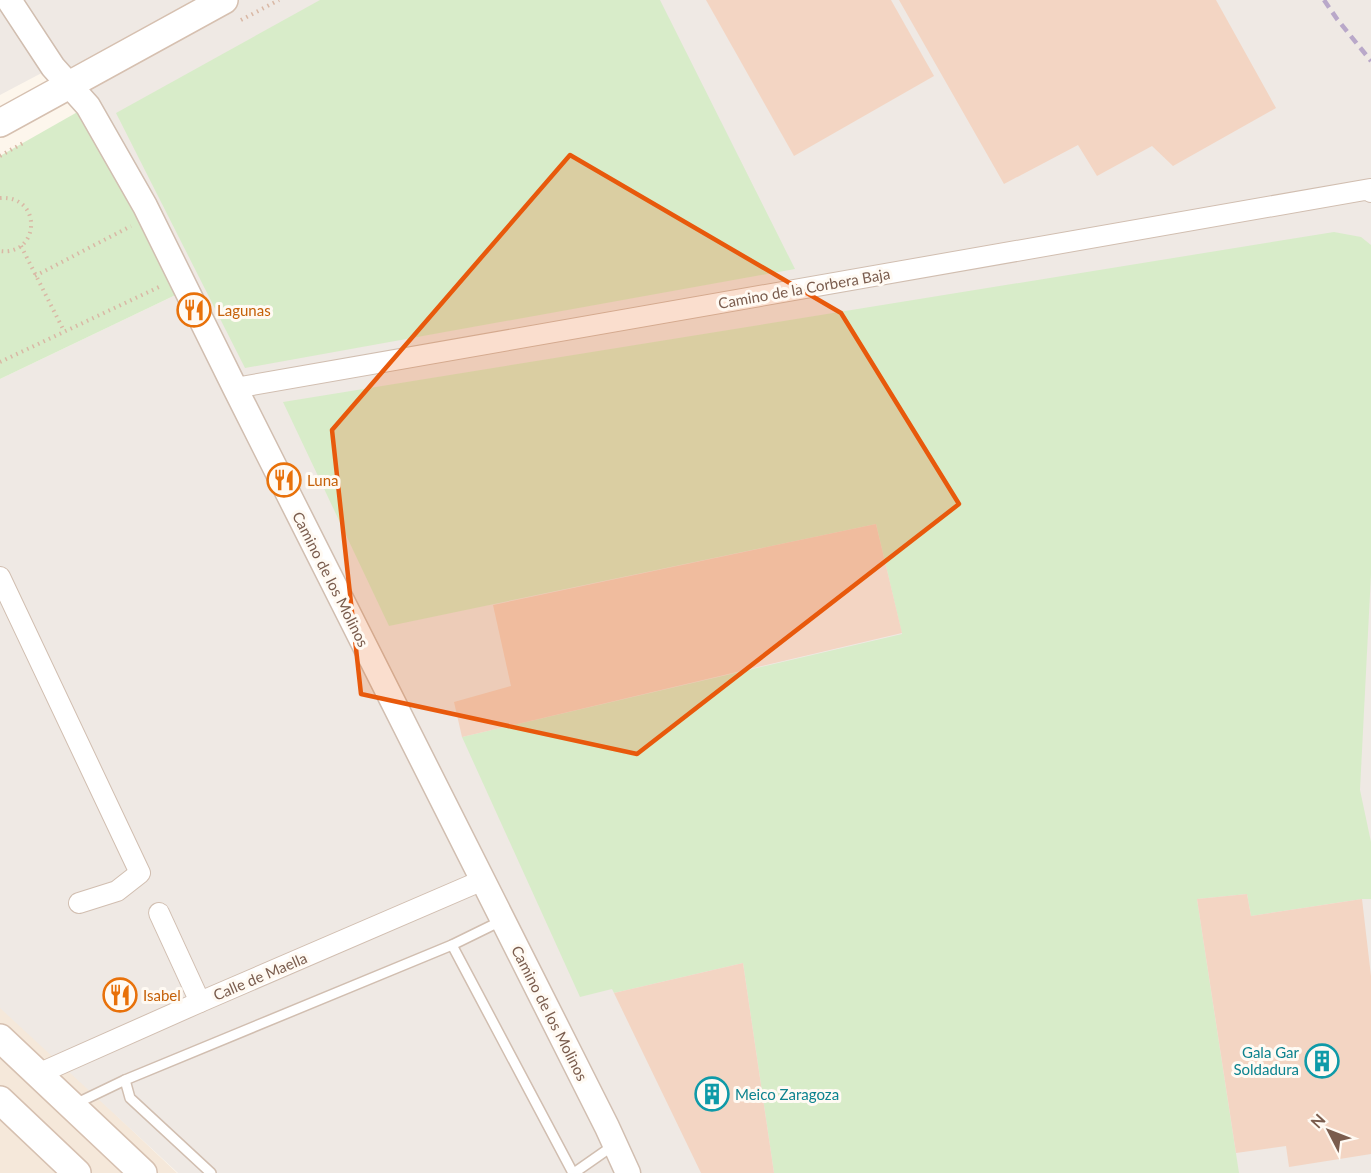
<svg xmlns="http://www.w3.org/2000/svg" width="1371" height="1173" font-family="Lato,sans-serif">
	<rect width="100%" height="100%" fill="#fdf6ec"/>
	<polygon fill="#f5e8da" points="0,1005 177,1173 0,1173"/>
	<polygon fill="#efe9e4" points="0,0 1371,0 1371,1173 178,1173 0,1008 0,379 186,290 53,67 0,95"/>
	<g fill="#d8ecc9">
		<polygon points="320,0 660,0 795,269 245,368 116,113"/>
		<polygon points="88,106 186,290 0,379 0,156"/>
		<polygon points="1334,232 1361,237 1371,245 1371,574 1360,790 1371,842 1371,899 1362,899 1251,916 1247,894 1197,899 1239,1173 774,1173 743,963 614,993 612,989 580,997 462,737 902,634 876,524 389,626 283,402"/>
	</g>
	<g fill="#f3d5c3">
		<polygon points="706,0 891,0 934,76 794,156"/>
		<polygon points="899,0 1216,0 1276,108 1173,166 1152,146 1097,176 1078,145 1004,184"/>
		<polygon points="876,524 902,633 462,737 454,702 511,686 493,605"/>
		<polygon points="1247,894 1251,916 1362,899 1371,976 1371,1154 1289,1167 1286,1146 1236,1153 1197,899"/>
		<polygon points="743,963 774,1173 701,1173 614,993"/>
	</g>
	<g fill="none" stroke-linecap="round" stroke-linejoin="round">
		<defs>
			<g id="service">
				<polyline points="452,945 573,1173"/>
				<polyline points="73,1105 125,1080"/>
				<polyline points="211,1173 130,1098 125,1080 452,945 503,920"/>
				<polyline points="574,1173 614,1145"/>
			</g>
			<g id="minor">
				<polyline points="235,388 1370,189 1371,192"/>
				<polyline points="0,577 140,873 117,891 79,903"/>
				<polyline points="159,913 200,1002"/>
				<polyline points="38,1074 200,1002 483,880"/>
			</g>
			<polyline id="tertiary" points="9,0 53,67 88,106 145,206 235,388 607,1127 628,1173"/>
			<g id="secondary">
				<polyline points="0,123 224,0"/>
				<polyline points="0,1038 143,1173"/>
				<polyline points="0,1100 77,1173"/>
			</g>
		</defs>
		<use href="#service" stroke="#d1beb0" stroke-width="12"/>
		<use href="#minor" stroke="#d1beb0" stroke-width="22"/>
		<use href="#tertiary" stroke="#d1beb0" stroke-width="27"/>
		<use href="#secondary" stroke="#d6c0b0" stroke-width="30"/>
		<g stroke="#d9b8a5" stroke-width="4" stroke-dasharray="1.5 4.5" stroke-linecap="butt">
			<polyline points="241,20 279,0"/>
			<polyline points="0,156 23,143"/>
			<path d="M0,198C43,195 40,256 0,251"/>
			<polyline points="21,246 64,331"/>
			<polyline points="35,276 131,226"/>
			<polyline points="0,362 159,287"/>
		</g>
		<use href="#service" stroke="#fff" stroke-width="9"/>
		<use href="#minor" stroke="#fff" stroke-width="20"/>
		<use href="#tertiary" stroke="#fff" stroke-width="24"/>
		<use href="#secondary" stroke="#fff" stroke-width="27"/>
		<polyline stroke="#b9a8c9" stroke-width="4.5" stroke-dasharray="9 6" stroke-linecap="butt" points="1324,0 1337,19 1371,61"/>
	</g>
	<path fill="#e8590c" fill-opacity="0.2" stroke="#e8590c" stroke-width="4.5" stroke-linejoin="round" d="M570,155L841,313L959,504L637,754L361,694L332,430Z"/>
	<defs>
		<symbol id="restaurant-ring" viewBox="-11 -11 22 22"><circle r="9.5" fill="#fffaf3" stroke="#e8710a" stroke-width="1.5"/><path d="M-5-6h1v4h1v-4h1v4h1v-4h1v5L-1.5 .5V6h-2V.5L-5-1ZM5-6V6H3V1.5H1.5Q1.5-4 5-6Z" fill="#e8710a"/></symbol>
		<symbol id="building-ring" viewBox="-11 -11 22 22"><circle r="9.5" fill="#fffaf3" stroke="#0f9aa8" stroke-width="1.5"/><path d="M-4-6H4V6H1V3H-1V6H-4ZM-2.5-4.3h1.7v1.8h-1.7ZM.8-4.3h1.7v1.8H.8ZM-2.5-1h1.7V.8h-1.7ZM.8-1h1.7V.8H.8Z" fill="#0f9aa8"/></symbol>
	</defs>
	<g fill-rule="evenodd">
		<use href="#restaurant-ring" x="175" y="291" width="38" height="38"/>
		<use href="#restaurant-ring" x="265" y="461" width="38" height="38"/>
		<use href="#restaurant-ring" x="101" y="976" width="38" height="38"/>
		<use href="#building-ring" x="1303" y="1042" width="38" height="38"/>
		<use href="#building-ring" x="693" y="1075" width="38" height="38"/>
	</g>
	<g text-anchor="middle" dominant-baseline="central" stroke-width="6" stroke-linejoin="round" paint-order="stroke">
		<g font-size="15" fill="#7a5c4d" stroke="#fffaf3">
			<text transform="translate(804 288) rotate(-10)">Camino de la Corbera Baja</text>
			<text transform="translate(331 579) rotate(63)">Camino de los Molinos</text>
			<text transform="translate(260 976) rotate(-23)">Calle de Maella</text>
			<text transform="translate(550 1013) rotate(63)">Camino de los Molinos</text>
		</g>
		<g font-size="15" fill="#c56008" stroke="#fffaf3" text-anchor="start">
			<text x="217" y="310">Lagunas</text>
			<text x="307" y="480">Luna</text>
			<text x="143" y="995">Isabel</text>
		</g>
		<g font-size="15" fill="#0d838f" stroke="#fffaf3" text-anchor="end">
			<text x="1299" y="1052">Gala Gar<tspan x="1299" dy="17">Soldadura</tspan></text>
			<text x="735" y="1094" text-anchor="start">Meico Zaragoza</text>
		</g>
	</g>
	<g transform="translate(1329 1131) rotate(312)" stroke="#fffaf3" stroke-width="4.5" paint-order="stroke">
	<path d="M0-4.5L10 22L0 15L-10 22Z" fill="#7a5c4d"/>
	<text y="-9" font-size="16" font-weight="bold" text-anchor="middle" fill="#7a5c4d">N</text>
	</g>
</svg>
